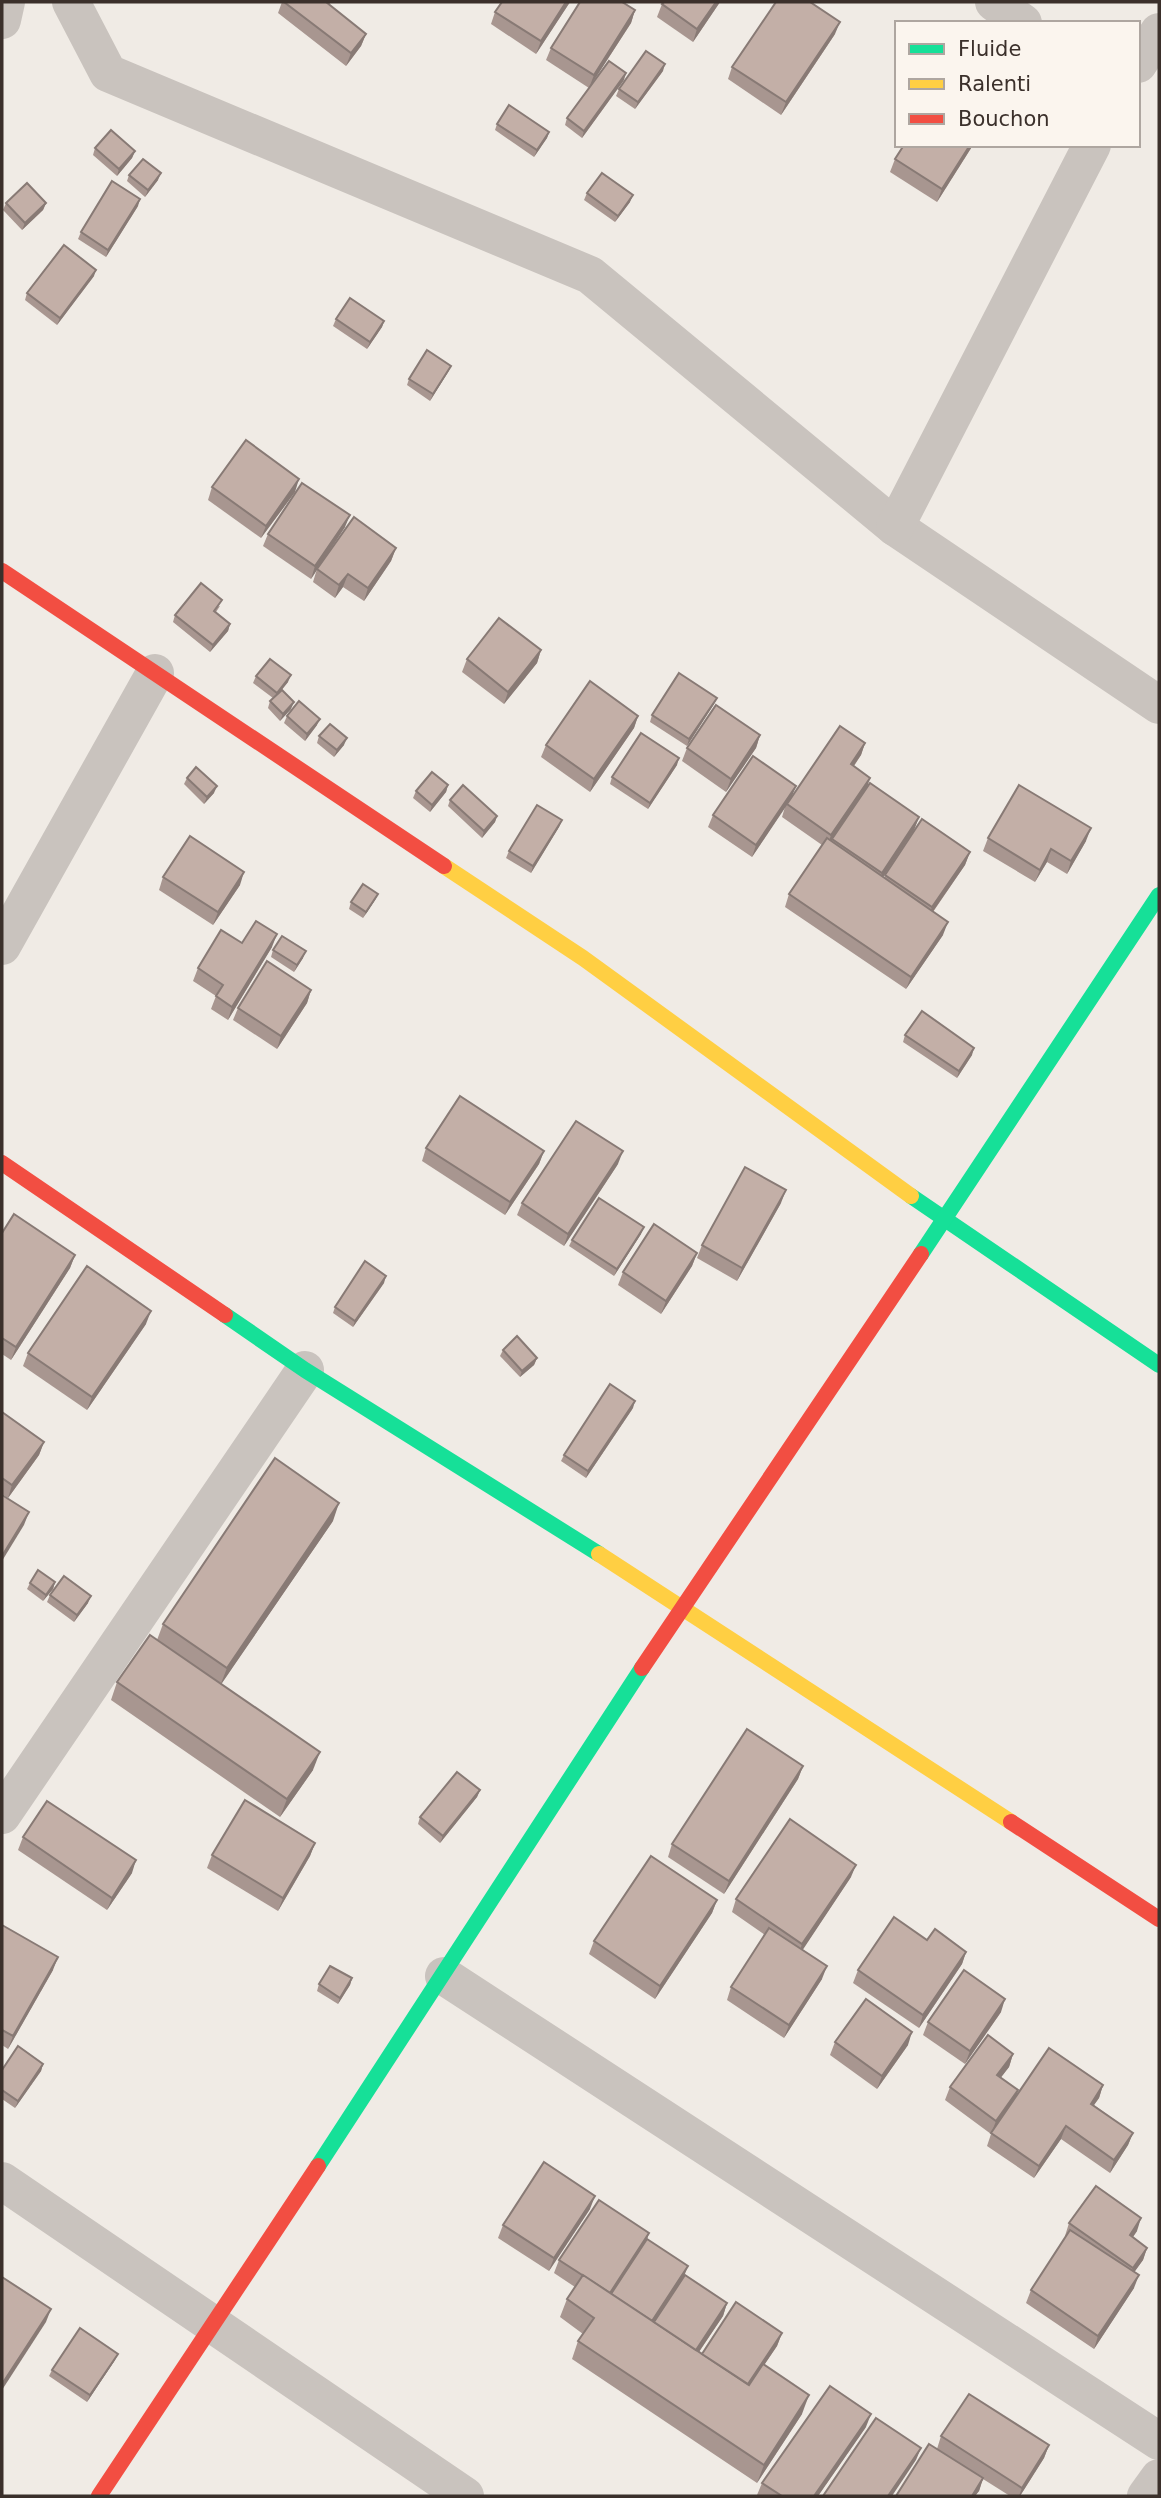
<svg xmlns="http://www.w3.org/2000/svg" width="1161" height="2498" font-family="'DejaVu Sans',sans-serif">
	<rect width="100%" height="100%" fill="#f0ebe5"/>
	<g fill="none" stroke-linecap="round" stroke-linejoin="round">
		<g stroke="#c9c3be" stroke-width="38">
			<polyline points="71,2 108,73 590,275 895,527 1159,705"/>
			<polyline points="994,2 1023,23"/>
			<polyline points="2,20 6,2"/>
			<polyline points="1138,64 1159,32"/>
			<polyline points="895,527 1092,145"/>
			<polyline points="2,946 155,673"/>
			<polyline points="2,1815 305,1370"/>
			<polyline points="444,1976 1159,2441"/>
			<polyline points="2,2181 465,2496"/>
			<polyline points="1146,2496 1159,2478"/>
		</g>
		<g stroke="#16e098" stroke-width="16">
			<polyline points="911,1196 1159,1365"/>
			<polyline points="921,1254 1159,895"/>
			<polyline points="225,1315 305,1370 599,1554"/>
			<polyline points="318,2166 642,1668"/>
		</g>
		<g stroke="#ffcf43" stroke-width="16">
			<polyline points="444,866 583,958 911,1196"/>
			<polyline points="599,1554 1011,1822"/>
		</g>
		<g stroke="#f24e42" stroke-width="16">
			<polyline points="2,571 444,866"/>
			<polyline points="2,1163 225,1315"/>
			<polyline points="642,1668 921,1254"/>
			<polyline points="1011,1822 1159,1919"/>
			<polyline points="99,2496 318,2166"/>
		</g>
	</g>
	<g fill="#a89690">
		<polygon points="282,2 331,2 329,5 366,34 361,46 346,66 278,13"/>
		<polygon points="570,2 536,54 491,24 495,12"/>
		<polygon points="720,2 693,42 657,17 662,4"/>
		<polygon points="635,10 631,23 589,88 546,60 551,48"/>
		<polygon points="835,34 781,115 728,79 732,67"/>
		<polygon points="663,71 635,109 616,96 619,89"/>
		<polygon points="624,80 582,138 565,125 567,118"/>
		<polygon points="497,124 549,132 547,138 534,157 495,130"/>
		<polygon points="973,145 937,202 890,172 895,159"/>
		<polygon points="95,148 135,151 132,158 117,176 93,155"/>
		<polygon points="129,175 158,180 145,197 127,181"/>
		<polygon points="587,193 630,202 615,222 584,200"/>
		<polygon points="6,203 46,203 43,210 22,230 3,210"/>
		<polygon points="138,206 106,257 78,239 81,232"/>
		<polygon points="94,276 57,325 25,300 27,293"/>
		<polygon points="336,319 384,321 382,327 367,349 333,326"/>
		<polygon points="451,366 448,372 430,401 407,385 409,379"/>
		<polygon points="212,487 295,492 261,538 208,500"/>
		<polygon points="345,527 311,579 263,546 268,534"/>
		<polygon points="396,548 391,561 364,601 343,587 335,598 313,582 317,569"/>
		<polygon points="220,606 216,612 230,624 228,631 210,652 173,622 175,615"/>
		<polygon points="541,650 537,663 504,704 462,672 467,659"/>
		<polygon points="256,676 288,682 281,691 291,709 280,721 268,708 270,701 273,698 253,683"/>
		<polygon points="717,698 714,704 687,746 650,722 652,715"/>
		<polygon points="287,716 317,725 305,741 284,723"/>
		<polygon points="638,716 634,728 590,792 541,757 546,745"/>
		<polygon points="760,735 756,748 726,792 682,761 687,748"/>
		<polygon points="319,736 344,745 334,757 317,743"/>
		<polygon points="865,743 861,755 854,766 867,788 919,817 914,830 883,877 884,878 885,875 970,852 965,865 933,912 943,935 906,989 785,907 789,894 822,845 782,817 785,807 752,857 708,827 713,815 792,796"/>
		<polygon points="677,765 648,809 610,784 612,777"/>
		<polygon points="187,778 214,793 204,804 184,784"/>
		<polygon points="448,785 446,792 430,812 413,798 416,791"/>
		<polygon points="450,800 497,816 495,822 482,838 448,806"/>
		<polygon points="562,820 559,827 531,873 506,858 509,851"/>
		<polygon points="988,838 1086,841 1067,874 1047,862 1035,882 983,851"/>
		<polygon points="163,877 240,885 213,925 159,890"/>
		<polygon points="378,894 375,900 363,918 349,909 351,902"/>
		<polygon points="242,943 272,947 228,1020 211,1009 216,996 193,981 198,968"/>
		<polygon points="273,950 303,958 294,972 271,957"/>
		<polygon points="311,990 307,1003 277,1049 233,1020 238,1008"/>
		<polygon points="905,1035 972,1055 957,1078 903,1042"/>
		<polygon points="426,1148 544,1151 539,1164 505,1215 422,1161"/>
		<polygon points="618,1164 564,1246 517,1215 522,1203"/>
		<polygon points="781,1203 737,1281 697,1258 702,1245"/>
		<polygon points="2,1233 75,1255 70,1268 11,1360 2,1354"/>
		<polygon points="641,1234 614,1276 569,1246 572,1240"/>
		<polygon points="697,1253 692,1266 661,1314 618,1285 623,1272"/>
		<polygon points="384,1283 353,1327 333,1313 335,1307"/>
		<polygon points="146,1324 87,1410 23,1366 28,1353"/>
		<polygon points="503,1350 537,1358 534,1365 520,1377 500,1356"/>
		<polygon points="633,1408 586,1478 561,1461 564,1455"/>
		<polygon points="2,1412 44,1442 39,1455 8,1498 2,1494"/>
		<polygon points="333,1521 221,1684 313,1770 280,1817 111,1700 117,1682 157,1640 163,1624"/>
		<polygon points="55,1582 53,1589 43,1601 27,1589 30,1583"/>
		<polygon points="50,1595 88,1603 74,1622 47,1602"/>
		<polygon points="803,1766 798,1779 724,1894 668,1857 672,1844"/>
		<polygon points="480,1790 477,1797 440,1843 418,1824 420,1817"/>
		<polygon points="23,1837 132,1873 107,1910 18,1850"/>
		<polygon points="315,1843 310,1856 278,1911 207,1868 212,1855"/>
		<polygon points="851,1877 802,1950 822,1979 784,2038 727,2000 731,1987 765,1935 732,1912 736,1899"/>
		<polygon points="717,1900 712,1913 655,1999 589,1954 594,1941"/>
		<polygon points="2,1925 53,1970 8,2049 2,2045"/>
		<polygon points="927,1940 966,1952 962,1964 919,2028 853,1983 858,1970"/>
		<polygon points="352,1978 350,1985 338,2004 317,1991 319,1984"/>
		<polygon points="1001,2012 965,2064 923,2035 928,2022"/>
		<polygon points="835,2042 908,2045 877,2089 830,2055"/>
		<polygon points="1013,2054 1009,2067 1000,2078 1018,2090 1017,2095 1103,2085 1099,2098 1094,2105 1133,2133 1128,2145 1110,2173 1061,2139 1034,2178 987,2146 991,2134 945,2100 950,2087"/>
		<polygon points="43,2064 41,2071 15,2108 2,2099 2,2070"/>
		<polygon points="590,2209 549,2271 498,2238 503,2225"/>
		<polygon points="1069,2223 1137,2231 1133,2237 1147,2248 1143,2260 1134,2272 1134,2288 1094,2349 1026,2303 1031,2290 1066,2236 1065,2236"/>
		<polygon points="649,2233 647,2239 684,2278 727,2303 723,2316 699,2352 702,2354 782,2333 777,2346 764,2365 802,2414 757,2483 572,2359 578,2341 583,2334 560,2317 567,2299 575,2287 554,2273 559,2260"/>
		<polygon points="115,2360 87,2402 49,2376 52,2370"/>
		<polygon points="866,2427 818,2496 759,2496 757,2495 762,2483"/>
		<polygon points="941,2436 1049,2445 1044,2458 1020,2496 1010,2496 983,2479 979,2491 975,2496 896,2496 937,2449"/>
	</g>
	<g fill="#887a75">
		<polygon points="566,2 570,2 536,54 541,41"/>
		<polygon points="716,2 720,2 693,42 697,29"/>
		<polygon points="635,10 631,23 589,88 594,75"/>
		<polygon points="840,22 835,34 781,115 786,102"/>
		<polygon points="366,34 361,46 346,66 351,53"/>
		<polygon points="665,64 663,71 635,109 638,102"/>
		<polygon points="626,73 624,80 582,138 584,131"/>
		<polygon points="549,132 547,138 534,157 537,150"/>
		<polygon points="970,145 973,145 937,202 942,189"/>
		<polygon points="135,151 132,158 117,176 119,169"/>
		<polygon points="161,173 158,180 145,197 148,190"/>
		<polygon points="633,195 630,202 615,222 618,216"/>
		<polygon points="140,199 138,206 106,257 108,250"/>
		<polygon points="46,203 43,210 22,230 25,223"/>
		<polygon points="96,270 94,276 57,325 60,318"/>
		<polygon points="384,321 382,327 367,349 370,342"/>
		<polygon points="451,366 448,372 430,401 433,394"/>
		<polygon points="299,479 295,492 261,538 266,526"/>
		<polygon points="350,515 345,527 311,579 315,566"/>
		<polygon points="396,548 391,561 364,601 368,588"/>
		<polygon points="348,574 343,587 335,598 339,585"/>
		<polygon points="230,624 228,631 210,652 213,645"/>
		<polygon points="541,650 537,663 504,704 508,692"/>
		<polygon points="291,675 288,682 274,699 277,693"/>
		<polygon points="717,698 714,704 687,746 689,739"/>
		<polygon points="294,702 291,709 280,721 283,714"/>
		<polygon points="638,716 634,728 590,792 594,779"/>
		<polygon points="320,719 317,725 305,741 307,734"/>
		<polygon points="760,735 756,748 726,792 731,779"/>
		<polygon points="347,738 344,745 334,757 337,750"/>
		<polygon points="865,743 861,755 846,777 851,764"/>
		<polygon points="679,758 677,765 648,809 650,803"/>
		<polygon points="870,778 866,791 827,848 831,835"/>
		<polygon points="448,785 446,792 430,812 432,805"/>
		<polygon points="217,786 214,793 204,804 207,797"/>
		<polygon points="796,786 791,799 752,857 756,845"/>
		<polygon points="497,816 495,822 482,838 484,831"/>
		<polygon points="919,817 914,830 877,886 882,873"/>
		<polygon points="562,820 559,827 531,873 533,866"/>
		<polygon points="1091,828 1086,841 1067,874 1071,861"/>
		<polygon points="1051,849 1047,862 1035,882 1040,870"/>
		<polygon points="970,852 965,865 927,920 932,907"/>
		<polygon points="244,872 240,885 213,925 218,912"/>
		<polygon points="378,894 375,900 363,918 366,912"/>
		<polygon points="948,922 943,935 906,989 911,977"/>
		<polygon points="277,934 272,947 228,1020 232,1007"/>
		<polygon points="306,951 303,958 294,972 297,965"/>
		<polygon points="311,990 307,1003 277,1049 281,1036"/>
		<polygon points="974,1048 972,1055 957,1078 959,1071"/>
		<polygon points="544,1151 539,1164 505,1215 510,1202"/>
		<polygon points="623,1151 618,1164 564,1246 568,1234"/>
		<polygon points="786,1190 781,1203 737,1281 742,1268"/>
		<polygon points="644,1227 641,1234 614,1276 617,1269"/>
		<polygon points="697,1253 692,1266 661,1314 666,1301"/>
		<polygon points="75,1255 70,1268 11,1360 16,1347"/>
		<polygon points="386,1276 384,1283 353,1327 355,1321"/>
		<polygon points="151,1311 146,1324 87,1410 92,1397"/>
		<polygon points="537,1358 534,1365 520,1377 522,1371"/>
		<polygon points="635,1401 633,1408 586,1478 588,1471"/>
		<polygon points="44,1442 39,1455 8,1498 12,1485"/>
		<polygon points="339,1503 333,1521 220,1686 227,1668"/>
		<polygon points="29,1512 24,1525 2,1561 2,1556"/>
		<polygon points="55,1582 53,1589 43,1601 46,1595"/>
		<polygon points="91,1596 88,1603 74,1622 77,1615"/>
		<polygon points="320,1752 313,1770 280,1817 287,1799"/>
		<polygon points="803,1766 798,1779 724,1894 729,1881"/>
		<polygon points="480,1790 477,1797 440,1843 443,1836"/>
		<polygon points="315,1843 310,1856 278,1911 283,1898"/>
		<polygon points="136,1860 132,1873 107,1910 112,1898"/>
		<polygon points="856,1865 851,1877 798,1957 802,1944"/>
		<polygon points="717,1900 712,1913 655,1999 660,1986"/>
		<polygon points="966,1952 962,1964 919,2028 923,2015"/>
		<polygon points="58,1957 53,1970 8,2049 13,2036"/>
		<polygon points="827,1966 822,1979 784,2038 789,2025"/>
		<polygon points="352,1978 350,1985 338,2004 340,1998"/>
		<polygon points="1005,1999 1001,2012 965,2064 970,2051"/>
		<polygon points="912,2032 908,2045 877,2089 882,2076"/>
		<polygon points="1013,2054 1009,2067 993,2088 997,2075"/>
		<polygon points="43,2064 41,2071 15,2108 18,2101"/>
		<polygon points="1103,2085 1099,2098 1086,2116 1091,2104"/>
		<polygon points="1018,2090 1014,2103 991,2134 996,2121"/>
		<polygon points="1066,2126 1061,2139 1034,2178 1039,2166"/>
		<polygon points="1133,2133 1128,2145 1110,2173 1114,2160"/>
		<polygon points="595,2196 590,2209 549,2271 554,2258"/>
		<polygon points="1141,2218 1137,2231 1125,2248 1130,2235"/>
		<polygon points="649,2233 645,2245 610,2297 609,2294"/>
		<polygon points="1147,2248 1143,2260 1128,2281 1133,2268"/>
		<polygon points="688,2266 683,2279 654,2325 650,2324"/>
		<polygon points="1139,2275 1134,2288 1094,2349 1098,2336"/>
		<polygon points="727,2303 723,2316 690,2365 694,2352"/>
		<polygon points="51,2309 46,2322 2,2390 2,2384"/>
		<polygon points="782,2333 777,2346 742,2398 747,2385"/>
		<polygon points="118,2354 115,2360 87,2402 90,2395"/>
		<polygon points="809,2395 802,2414 757,2483 764,2465"/>
		<polygon points="871,2414 866,2427 818,2496 814,2496"/>
		<polygon points="1049,2445 1044,2458 1020,2496 1019,2496 1022,2488"/>
		<polygon points="921,2448 916,2460 892,2496 888,2496"/>
		<polygon points="983,2478 979,2491 975,2496 972,2496"/>
	</g>
	<g fill="#c3afa7" stroke="#887a75" stroke-width="2">
		<polygon points="284,2 326,2 366,34 351,53"/>
		<polygon points="502,2 566,2 541,41 495,12"/>
		<polygon points="580,2 622,2 635,10 594,75 551,48"/>
		<polygon points="664,2 716,2 697,29 662,4"/>
		<polygon points="776,2 810,2 840,22 786,102 732,67"/>
		<polygon points="646,51 665,64 638,102 619,89"/>
		<polygon points="609,61 626,73 584,131 567,118"/>
		<polygon points="509,105 549,132 537,150 497,124"/>
		<polygon points="111,130 135,151 119,169 95,148"/>
		<polygon points="904,145 970,145 942,189 895,159"/>
		<polygon points="143,159 161,173 148,190 129,175"/>
		<polygon points="602,173 633,195 618,216 587,193"/>
		<polygon points="112,181 140,199 108,250 81,232"/>
		<polygon points="27,183 46,203 25,223 6,203"/>
		<polygon points="64,245 96,270 60,318 27,293"/>
		<polygon points="350,298 384,321 370,342 336,319"/>
		<polygon points="427,350 451,366 433,394 409,379"/>
		<polygon points="246,440 299,479 266,526 212,487"/>
		<polygon points="302,483 350,515 315,566 268,534"/>
		<polygon points="354,517 396,548 368,588 348,574 339,585 317,569"/>
		<polygon points="201,583 222,600 214,611 230,624 213,645 175,615"/>
		<polygon points="499,618 541,650 508,692 467,659"/>
		<polygon points="270,659 291,675 277,693 256,676"/>
		<polygon points="679,673 717,698 689,739 652,715"/>
		<polygon points="590,681 638,716 594,779 546,745"/>
		<polygon points="282,690 294,702 283,714 270,701"/>
		<polygon points="299,701 320,719 307,734 287,716"/>
		<polygon points="716,705 760,735 731,779 687,748"/>
		<polygon points="330,724 347,738 337,750 319,736"/>
		<polygon points="840,726 865,743 851,764 870,778 831,835 787,804"/>
		<polygon points="641,733 679,758 650,803 612,777"/>
		<polygon points="753,756 796,786 756,845 713,815"/>
		<polygon points="196,767 217,786 207,797 187,778"/>
		<polygon points="432,772 448,785 432,805 416,791"/>
		<polygon points="870,783 919,817 882,873 832,839"/>
		<polygon points="463,785 497,816 484,831 450,800"/>
		<polygon points="1019,785 1091,828 1071,861 1051,849 1040,870 988,838"/>
		<polygon points="537,805 562,820 533,866 509,851"/>
		<polygon points="922,819 970,852 932,907 885,875"/>
		<polygon points="190,836 244,872 218,912 163,877"/>
		<polygon points="827,838 948,922 911,977 789,894"/>
		<polygon points="363,884 378,894 366,912 351,902"/>
		<polygon points="256,921 277,934 232,1007 216,996 223,985 198,968 221,930 242,943"/>
		<polygon points="282,936 306,951 297,965 273,950"/>
		<polygon points="267,961 311,990 281,1036 238,1008"/>
		<polygon points="922,1011 974,1048 959,1071 905,1035"/>
		<polygon points="460,1096 544,1151 510,1202 426,1148"/>
		<polygon points="576,1121 623,1151 568,1234 522,1203"/>
		<polygon points="745,1167 786,1190 742,1268 702,1245"/>
		<polygon points="599,1198 644,1227 617,1269 572,1240"/>
		<polygon points="14,1214 75,1255 16,1347 2,1338 2,1233"/>
		<polygon points="654,1224 697,1253 666,1301 623,1272"/>
		<polygon points="365,1261 386,1276 355,1321 335,1307"/>
		<polygon points="87,1266 151,1311 92,1397 28,1353"/>
		<polygon points="517,1336 537,1358 522,1371 503,1350"/>
		<polygon points="610,1384 635,1401 588,1471 564,1455"/>
		<polygon points="2,1412 44,1442 12,1485 2,1478"/>
		<polygon points="275,1458 339,1503 227,1668 163,1624"/>
		<polygon points="2,1495 29,1512 2,1556"/>
		<polygon points="38,1570 55,1582 46,1595 30,1583"/>
		<polygon points="64,1576 91,1596 77,1615 50,1595"/>
		<polygon points="150,1635 320,1752 287,1799 117,1682"/>
		<polygon points="747,1729 803,1766 729,1881 672,1844"/>
		<polygon points="457,1772 480,1790 443,1836 420,1817"/>
		<polygon points="245,1800 315,1843 283,1898 212,1855"/>
		<polygon points="47,1801 136,1860 112,1898 23,1837"/>
		<polygon points="790,1819 856,1865 802,1944 736,1899"/>
		<polygon points="651,1856 717,1900 660,1986 594,1941"/>
		<polygon points="894,1917 927,1940 935,1929 966,1952 923,2015 858,1970"/>
		<polygon points="2,1925 58,1957 13,2036 2,2030"/>
		<polygon points="769,1928 827,1966 789,2025 731,1987"/>
		<polygon points="330,1966 352,1978 340,1998 319,1984"/>
		<polygon points="964,1970 1005,1999 970,2051 928,2022"/>
		<polygon points="866,1999 912,2032 882,2076 835,2042"/>
		<polygon points="988,2035 1013,2054 997,2075 1018,2090 996,2121 950,2087"/>
		<polygon points="18,2046 43,2064 18,2101 2,2090 2,2070"/>
		<polygon points="1049,2048 1103,2085 1091,2104 1133,2133 1114,2160 1066,2126 1039,2166 991,2133"/>
		<polygon points="544,2162 595,2196 554,2258 503,2225"/>
		<polygon points="1096,2186 1141,2218 1130,2235 1147,2248 1133,2268 1069,2223"/>
		<polygon points="599,2200 649,2233 610,2293 559,2260"/>
		<polygon points="1070,2230 1139,2275 1098,2336 1031,2290"/>
		<polygon points="647,2239 688,2266 652,2321 611,2294"/>
		<polygon points="583,2275 749,2385 763,2364 809,2395 764,2465 578,2341 594,2318 567,2299"/>
		<polygon points="685,2275 727,2303 696,2350 654,2322"/>
		<polygon points="2,2277 51,2309 2,2384"/>
		<polygon points="736,2302 782,2333 748,2384 702,2354"/>
		<polygon points="80,2328 118,2354 90,2395 52,2370"/>
		<polygon points="830,2386 871,2414 814,2496 782,2496 762,2483"/>
		<polygon points="969,2394 1049,2445 1022,2488 941,2436"/>
		<polygon points="876,2418 921,2448 888,2496 823,2496"/>
		<polygon points="929,2444 983,2478 972,2496 896,2496"/>
	</g>
	<rect width="1161" height="2498" fill="none" stroke="#3b302b" stroke-width="7"/>
	<rect x="895" y="21" width="245" height="126" fill="#fbf5ee" stroke="#aea6a0" stroke-width="2"/>
	<rect x="909" y="44" width="35" height="10" fill="#16e098" stroke="#aea6a0" stroke-width="2"/>
	<text x="958" y="56" font-size="21" fill="#3b302b">Fluide</text>
	<rect x="909" y="79" width="35" height="10" fill="#ffcf43" stroke="#aea6a0" stroke-width="2"/>
	<text x="958" y="91" font-size="21" fill="#3b302b">Ralenti</text>
	<rect x="909" y="114" width="35" height="10" fill="#f24e42" stroke="#aea6a0" stroke-width="2"/>
	<text x="958" y="126" font-size="21" fill="#3b302b">Bouchon</text>
</svg>
